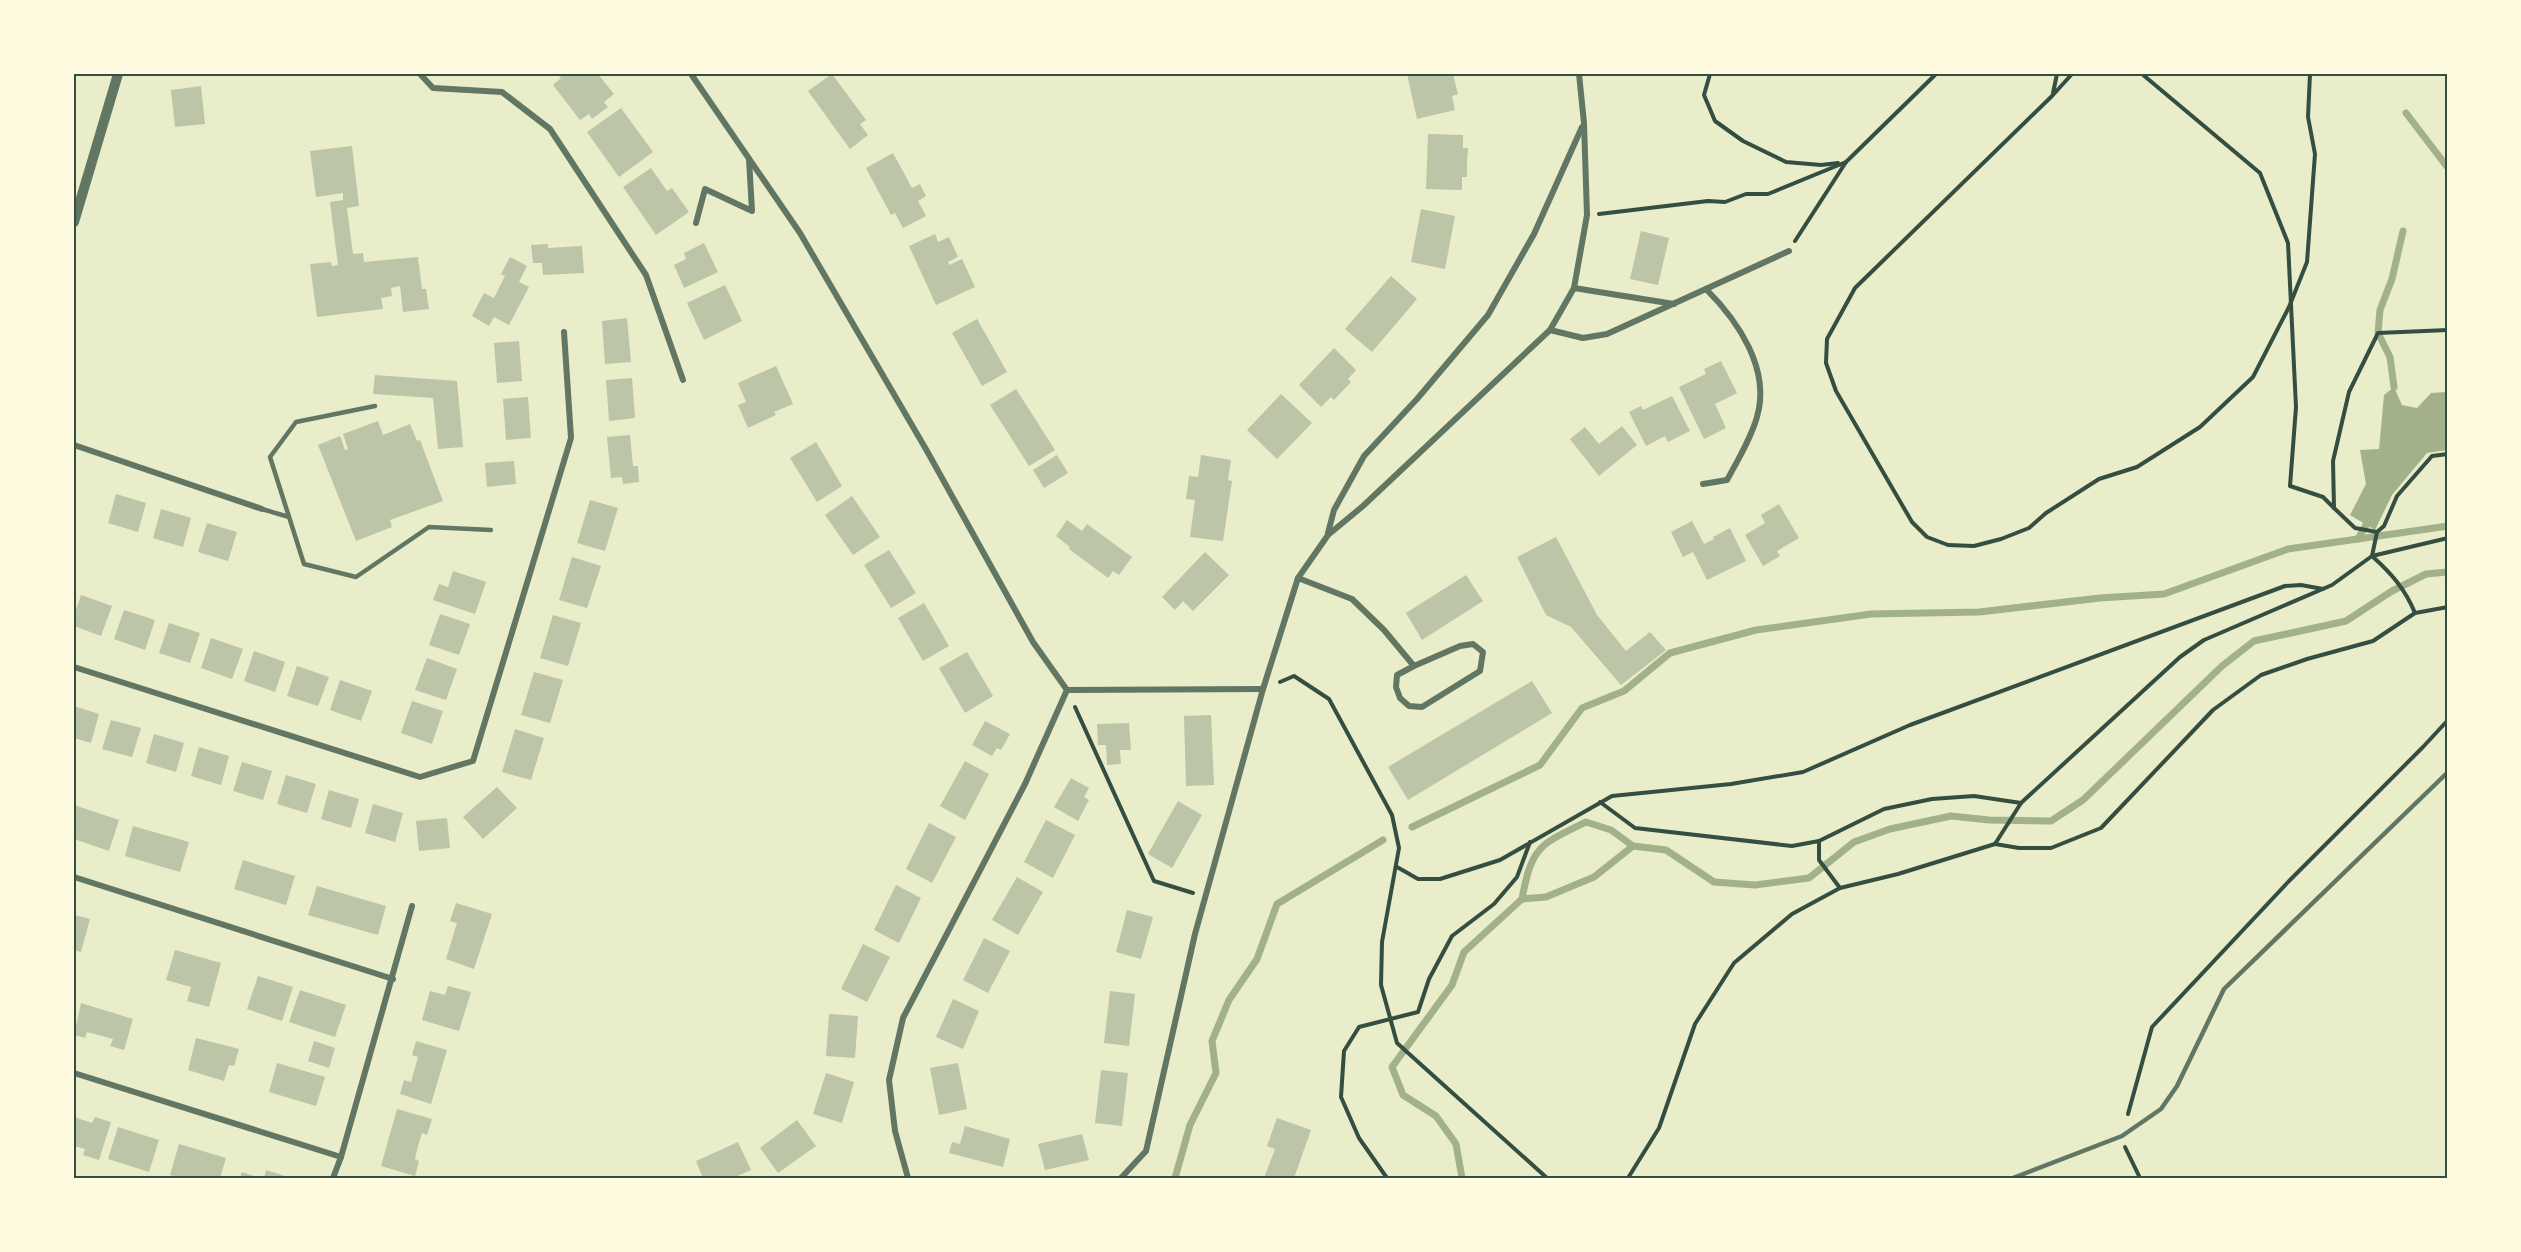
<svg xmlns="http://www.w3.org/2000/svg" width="2521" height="1252" font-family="Overpass,sans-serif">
	<rect width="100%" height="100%" fill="#e9edc9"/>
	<polygon fill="#a3b18a" points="2394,387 2402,405 2417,408 2431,393 2447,392 2447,450 2427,453 2392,495 2375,530 2350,515 2366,484 2360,450 2379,449 2384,395"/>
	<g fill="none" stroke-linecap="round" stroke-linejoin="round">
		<g stroke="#a3b18a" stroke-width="7">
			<polyline points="2406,113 2448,168"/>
			<polyline points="2394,387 2390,357 2378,333 2380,310 2392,279 2403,231"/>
			<polyline points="2358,539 2366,525"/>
			<polyline points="1412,827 1540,765 1582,708 1624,691 1670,653 1756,630 1871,614 1979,612 2100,598 2164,594 2288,549 2448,526"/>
			<path d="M1522,899C1532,846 1539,845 1586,822L1611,830L1633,846"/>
			<polyline points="1175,1178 1190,1125 1216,1073 1212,1041 1229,1000 1257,959 1277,904 1383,840"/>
			<polyline points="1462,1178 1456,1144 1436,1116 1403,1095 1392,1067 1452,985 1464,952 1522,899 1546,897 1594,877 1633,846 1666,850 1714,882 1755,885 1809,878 1854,842 1890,829 1951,816 1989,820 2051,821 2083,800 2222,666 2254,641 2346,621 2392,591 2426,574 2448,572"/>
		</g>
	</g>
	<g fill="#bcc5a7">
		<polygon points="558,74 598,74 614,94 604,102 608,107 592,119 589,114 580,120 553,85 561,78"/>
		<polygon points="832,74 866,120 860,124 868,135 850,149 808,91"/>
		<polygon points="1407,74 1453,74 1458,94 1452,96 1455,110 1417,119"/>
		<polygon points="201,86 205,124 175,127 171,90"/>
		<polygon points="621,108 653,152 619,177 587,132"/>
		<polygon points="1428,134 1463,135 1463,148 1468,148 1467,163 1467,177 1462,177 1462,190 1426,189"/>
		<polygon points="352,146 359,206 347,208 353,254 363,253 364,262 418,257 422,289 426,289 429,309 403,312 400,286 391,288 392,296 381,298 383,309 317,317 310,264 331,262 332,266 338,265 330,202 343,200 343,193 316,197 310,151"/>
		<polygon points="893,153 912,188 920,184 926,196 918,201 926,216 903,228 895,213 891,215 866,168"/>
		<polygon points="651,168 667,191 672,188 689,212 656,235 623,187"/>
		<polygon points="1421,209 1455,216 1445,269 1411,262"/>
		<polygon points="1641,231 1669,238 1658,285 1630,279"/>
		<polygon points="935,234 938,242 949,237 958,257 948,262 949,265 962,259 975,287 936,305 909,246"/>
		<polygon points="704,243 718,272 684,288 674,265 686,259 684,253"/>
		<polygon points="548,244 548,248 582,246 584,273 543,275 542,263 533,263 531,245"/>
		<polygon points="510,257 527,266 519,282 529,287 509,325 494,317 489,326 472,316 484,293 494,298 505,276 501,274"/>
		<polygon points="1391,276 1417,299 1372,352 1345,329"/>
		<polygon points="725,285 742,321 704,340 687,303"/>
		<polygon points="627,318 631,362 605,364 602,321"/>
		<polygon points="977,319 1007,372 982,386 952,333"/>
		<polygon points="519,341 522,381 497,383 494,343"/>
		<polygon points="1334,348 1356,370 1348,379 1351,382 1334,400 1331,397 1321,407 1299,385"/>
		<polygon points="1721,361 1737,393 1715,404 1726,428 1704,439 1679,387 1706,374 1704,369"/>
		<polygon points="776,366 793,404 774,412 776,415 748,428 738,405 746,402 738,383"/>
		<polygon points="375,375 457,381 463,447 438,449 433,398 373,394"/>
		<polygon points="632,378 635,418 609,421 606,380"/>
		<polygon points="1016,389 1055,450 1029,466 990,405"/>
		<polygon points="1281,394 1312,423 1277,459 1247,430"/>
		<polygon points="1672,396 1690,431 1668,442 1665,436 1646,446 1629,412 1641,406 1643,410"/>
		<polygon points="528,397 531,438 506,440 503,399"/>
		<polygon points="378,421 383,435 410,424 417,441 420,440 443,501 390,520 392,527 356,541 318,445 340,436 345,450 348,449 343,434"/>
		<polygon points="1622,426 1637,445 1599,476 1570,439 1585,427 1599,444"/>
		<polygon points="630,435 633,466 638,466 639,482 623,484 622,477 611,478 607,437"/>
		<polygon points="816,442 842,486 817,502 790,458"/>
		<polygon points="1057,455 1068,473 1044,488 1033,470"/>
		<polygon points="1201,455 1231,460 1228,480 1232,481 1223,541 1190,537 1195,500 1186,499 1189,476 1198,477"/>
		<polygon points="514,461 516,484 487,487 485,463"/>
		<polygon points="116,494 146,503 138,532 108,523"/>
		<polygon points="852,496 880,537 853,555 825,515"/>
		<polygon points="590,500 618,508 605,551 577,543"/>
		<polygon points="1779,504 1799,538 1777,551 1780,556 1763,566 1745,535 1765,523 1761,515"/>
		<polygon points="161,509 191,518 183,547 153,538"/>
		<polygon points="1067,520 1082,531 1087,524 1132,557 1119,575 1113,571 1108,578 1069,549 1070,547 1056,536"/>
		<polygon points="1692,521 1704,544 1714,539 1713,537 1730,528 1746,561 1707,580 1693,552 1683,557 1671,532"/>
		<polygon points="207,523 237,532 228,561 198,552"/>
		<polygon points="1556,537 1597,615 1626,651 1650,632 1666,650 1621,685 1571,627 1546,615 1517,557"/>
		<polygon points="889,550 916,593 891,608 864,565"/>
		<polygon points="1205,552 1229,575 1193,611 1183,601 1175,610 1162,597"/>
		<polygon points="572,557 601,566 587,608 559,600"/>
		<polygon points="453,571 486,582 475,614 433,600 439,584 448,587"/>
		<polygon points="1466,575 1483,601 1422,640 1406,613"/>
		<polygon points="81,595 112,606 101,636 74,626 74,616"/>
		<polygon points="924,603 949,646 923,661 898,618"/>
		<polygon points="124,610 155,620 145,650 114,639"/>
		<polygon points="440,614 470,624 459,655 429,645"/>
		<polygon points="553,615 581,623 568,666 540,658"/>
		<polygon points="169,623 200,633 190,663 159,653"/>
		<polygon points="211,638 243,649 232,679 201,668"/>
		<polygon points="254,651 285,662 275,692 244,681"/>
		<polygon points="967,652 993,696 965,713 939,668"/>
		<polygon points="427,658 457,669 446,700 415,690"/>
		<polygon points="297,666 329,677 318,706 287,696"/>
		<polygon points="534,672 563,680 550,723 521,715"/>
		<polygon points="340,680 372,691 361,721 330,710"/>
		<polygon points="1532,681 1552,713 1408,800 1388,767"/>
		<polygon points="412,701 443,711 432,744 401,733"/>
		<polygon points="74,706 99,714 91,743 74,738"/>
		<polygon points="1211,715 1214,785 1186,786 1184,716"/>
		<polygon points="111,720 141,728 132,757 102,749"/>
		<polygon points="985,721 1010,734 1001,750 997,748 992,756 972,745"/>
		<polygon points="1129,723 1131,750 1120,750 1121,764 1107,765 1106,745 1098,745 1097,724"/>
		<polygon points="515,729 544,738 531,780 502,772"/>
		<polygon points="154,734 184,743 176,772 146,763"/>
		<polygon points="199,747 229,756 221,785 191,776"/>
		<polygon points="965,761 989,774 965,820 940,806"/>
		<polygon points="242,762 272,771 263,800 233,791"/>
		<polygon points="286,775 316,784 307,813 277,804"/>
		<polygon points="1071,778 1089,788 1084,797 1089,800 1078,821 1054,807"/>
		<polygon points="497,787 517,808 483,839 463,817"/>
		<polygon points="329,790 359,799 351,828 321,819"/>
		<polygon points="1178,801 1202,815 1172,868 1148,854"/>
		<polygon points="373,804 403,813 395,842 365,833"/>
		<polygon points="74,805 119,820 109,851 74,839"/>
		<polygon points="447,818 450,848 419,851 416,821"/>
		<polygon points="1046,820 1075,835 1053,878 1024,862"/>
		<polygon points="929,823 956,837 932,883 906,869"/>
		<polygon points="133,826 189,842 180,872 125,856"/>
		<polygon points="243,860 295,876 286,905 234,889"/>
		<polygon points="1017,877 1043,892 1018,935 992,920"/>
		<polygon points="896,885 921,898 899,943 874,930"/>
		<polygon points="317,886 386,906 378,935 308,915"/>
		<polygon points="456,903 492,914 474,969 446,959 457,923 450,921"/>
		<polygon points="1127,910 1153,917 1141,959 1116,952"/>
		<polygon points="75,915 90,919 81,952 74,950"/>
		<polygon points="984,938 1010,951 988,993 963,980"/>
		<polygon points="863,944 890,957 867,1002 841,989"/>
		<polygon points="175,950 221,963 209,1007 187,1001 191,987 166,980"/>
		<polygon points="258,976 293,987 282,1021 247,1009"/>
		<polygon points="448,986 471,992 459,1031 422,1020 430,991 445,995"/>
		<polygon points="300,990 346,1005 335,1037 289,1022"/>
		<polygon points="1110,991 1135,994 1129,1046 1104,1043"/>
		<polygon points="953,999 979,1011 963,1049 936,1037"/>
		<polygon points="81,1003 133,1019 124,1050 110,1046 113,1039 87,1032 85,1038 74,1035"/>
		<polygon points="829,1014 858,1016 855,1058 826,1056"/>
		<polygon points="196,1038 239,1049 234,1066 229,1065 224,1081 188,1070"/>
		<polygon points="314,1041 335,1048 329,1068 308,1061"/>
		<polygon points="416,1041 447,1050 431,1104 400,1094 404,1080 411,1082 418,1057 412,1055"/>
		<polygon points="277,1063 325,1077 316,1106 269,1092"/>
		<polygon points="958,1063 967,1109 939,1115 930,1068"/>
		<polygon points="1101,1070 1128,1073 1122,1126 1095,1123"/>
		<polygon points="826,1073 854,1082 842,1123 813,1114"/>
		<polygon points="397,1109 432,1119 427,1135 422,1133 418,1146 415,1159 419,1161 415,1176 381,1166"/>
		<polygon points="74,1117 92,1123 95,1117 111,1122 99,1160 83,1155 85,1149 74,1146"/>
		<polygon points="1277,1118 1311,1130 1294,1178 1264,1178 1275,1149 1267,1146"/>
		<polygon points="797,1120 816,1146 778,1173 760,1148"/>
		<polygon points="965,1126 1010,1139 1003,1167 949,1153 952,1142 960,1144"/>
		<polygon points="118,1127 159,1140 149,1172 108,1159"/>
		<polygon points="1082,1134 1089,1160 1045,1170 1038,1144"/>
		<polygon points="738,1142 751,1170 733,1178 703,1178 696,1161"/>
		<polygon points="179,1144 226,1158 220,1178 181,1178 170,1175"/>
		<polygon points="266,1170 285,1176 284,1178 264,1178"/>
		<polygon points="242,1172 260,1178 240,1178"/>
	</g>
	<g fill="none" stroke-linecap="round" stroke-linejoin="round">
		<g stroke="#344e41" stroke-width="4">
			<polyline points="1710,74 1704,95 1715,121 1743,141 1786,162 1821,165 1838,163"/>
			<polyline points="2072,74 2052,96 1855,288 1827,339 1826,363 1836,391 1912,522 1927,537 1948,545 1974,546 2001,539 2029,528 2046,513 2099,479 2137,467 2200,427 2253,377 2289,307 2307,262 2315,154 2308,117 2310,74"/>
			<polyline points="2142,74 2260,173 2288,243 2296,407 2290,486 2323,497 2334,508"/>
			<polyline points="2053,93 2057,74"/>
			<polyline points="1846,162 1936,74"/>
			<polyline points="1599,214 1708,201 1725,202 1746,194 1768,194 1846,162 1795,241"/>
			<polyline points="2377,532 2355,528 2334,508 2333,461 2349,392 2378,333 2448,330"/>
			<path d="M2415,613C2405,589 2392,574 2372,556L2377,532L2384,526L2397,496L2432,456L2448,454"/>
			<polyline points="1280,682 1294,676 1329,699 1392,815 1399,848 1382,942 1381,985 1397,1043 1547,1178"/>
			<polyline points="1075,707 1154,881 1193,893"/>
			<polyline points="1600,802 1635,828 1792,846 1819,841"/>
			<polyline points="1995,844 2021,803"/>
			<polyline points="1397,867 1418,879 1440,879 1500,860 1612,796 1731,784 1803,772 1910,725 2285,586 2301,585 2323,589"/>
			<polyline points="1840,888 1819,860 1819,841 1884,809 1932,799 1974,796 2021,803 2180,657 2204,640 2332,585 2372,556 2448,538"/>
			<polyline points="2128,1114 2152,1027 2289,881 2423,747 2448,720"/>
			<polyline points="2125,1147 2140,1178"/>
			<polyline points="1387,1178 1359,1138 1341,1097 1344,1051 1359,1027 1418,1012 1429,979 1452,936 1494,904 1517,877 1530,842"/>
			<polyline points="1628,1178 1659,1128 1695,1024 1734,963 1792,914 1840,888 1898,874 1995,844 2019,848 2051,848 2101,828 2213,710 2261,675 2307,659 2373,641 2415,613 2448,607"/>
		</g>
		<g stroke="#617663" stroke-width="4.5">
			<polyline points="375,406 296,422 270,457 304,564 356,577 429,527 491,530"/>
			<polyline points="262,509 289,517"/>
			<polyline points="2013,1178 2122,1136 2161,1109 2177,1086 2224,989 2448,772"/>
		</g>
		<g stroke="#617663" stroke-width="6">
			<polyline points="420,74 433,88 502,92 550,129 646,275 683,380"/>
			<polyline points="691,74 800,233 927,451 1033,642 1067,690 1263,689"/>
			<polyline points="696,223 705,189 752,211 749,159"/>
			<polyline points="1574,288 1674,304"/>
			<polyline points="1550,330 1583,338 1607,334 1789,251"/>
			<polyline points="74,445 262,509"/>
			<path d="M1703,484L1727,480C1738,460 1751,438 1757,417C1771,369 1738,321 1706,289"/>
			<polyline points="1328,533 1334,510 1364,456 1417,399 1488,315 1534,234 1582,127"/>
			<polyline points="1298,578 1352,599 1384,630 1414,666 1460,646 1473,644 1483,652 1480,671 1422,707 1409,706 1400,698 1396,687 1397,675 1414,666"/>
			<polyline points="74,667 420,777 473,761 571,438 564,332"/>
			<polyline points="74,877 393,979"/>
			<polyline points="74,1073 341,1157"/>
			<polyline points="333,1178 341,1157 412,906"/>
			<polyline points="908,1178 895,1131 889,1080 903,1018 1025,784 1067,690"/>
			<polyline points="1121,1178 1146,1151 1195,934 1263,689 1298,578 1328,535 1363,506 1550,330 1574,288 1587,215 1584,123 1579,74"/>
		</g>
		<polyline stroke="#617663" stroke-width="10" points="74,222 118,74"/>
	</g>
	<rect width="2521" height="1252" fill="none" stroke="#fefae0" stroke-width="150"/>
	<rect x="75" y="75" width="2371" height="1102" fill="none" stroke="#344e41" stroke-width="2"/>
</svg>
